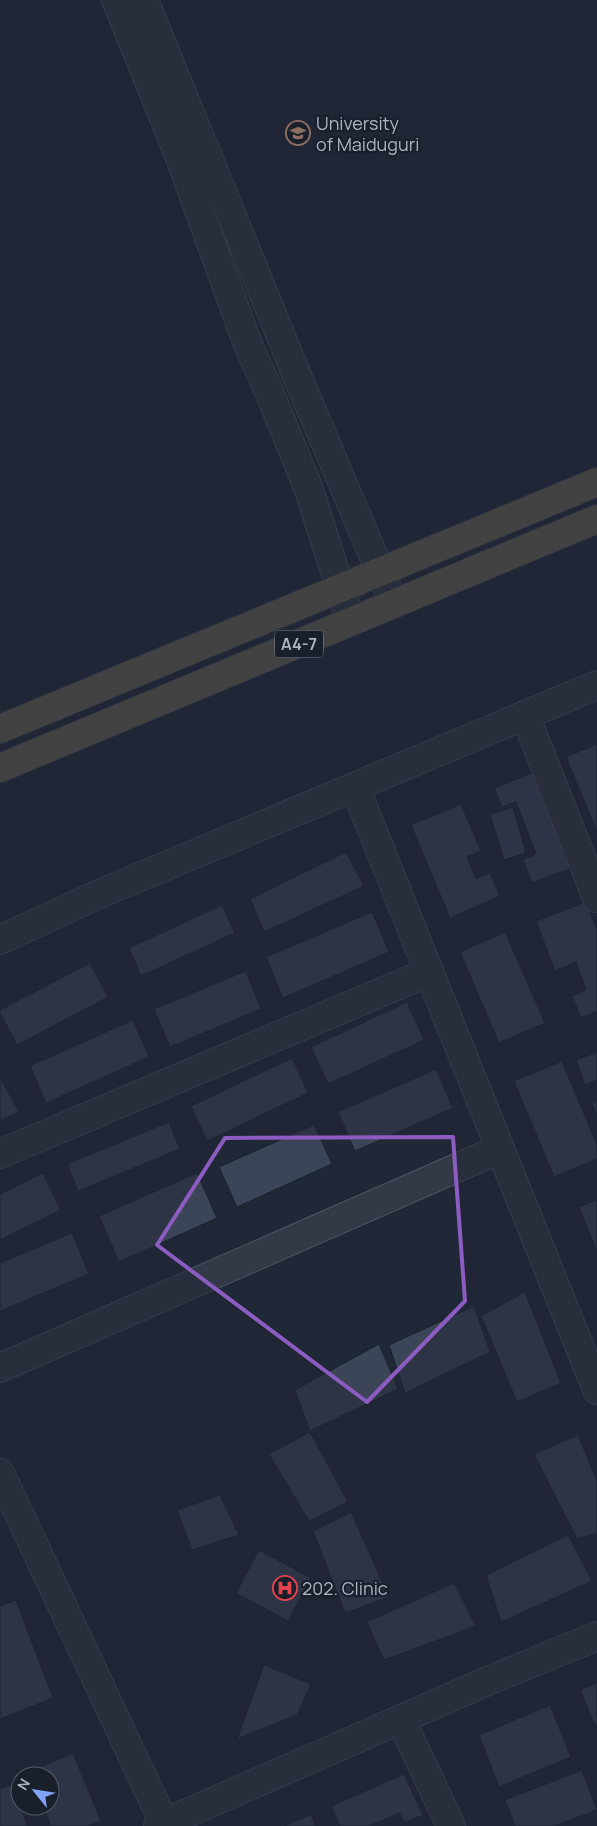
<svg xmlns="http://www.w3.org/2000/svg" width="597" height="1826" font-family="Manrope,sans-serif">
	<rect width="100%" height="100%" fill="#202736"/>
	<g fill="#3c4557" stroke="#1b212d">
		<polygon points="597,744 597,832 566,757"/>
		<polygon points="537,771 574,867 532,883 523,860 536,854 516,802 502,807 494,788"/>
		<polygon points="461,804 481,851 467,857 476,879 490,873 500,896 450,918 411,825"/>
		<polygon points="513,807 526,853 504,860 490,814"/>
		<polygon points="346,852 364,886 264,932 250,899"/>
		<polygon points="586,902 597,930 597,1011 581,1018 572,996 586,990 576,962 555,971 536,921"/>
		<polygon points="222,905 235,933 141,976 129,948"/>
		<polygon points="372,912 389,952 283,998 266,957"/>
		<polygon points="505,932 545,1023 499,1043 460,952"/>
		<polygon points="90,963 108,997 17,1045 0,1013 0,1010"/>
		<polygon points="246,971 261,1009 170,1047 154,1009"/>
		<polygon points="407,1002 424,1040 328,1084 311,1047"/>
		<polygon points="133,1020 149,1057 46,1103 30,1066"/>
		<polygon points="597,1052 597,1080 585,1085 576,1060"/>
		<polygon points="292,1058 308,1093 207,1141 191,1106"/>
		<polygon points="562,1061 597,1145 597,1159 554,1177 514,1081"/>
		<polygon points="436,1069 453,1108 355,1151 338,1112"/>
		<polygon points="0,1077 19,1112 0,1121"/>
		<polygon points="597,1101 597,1117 592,1103"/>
		<polygon points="169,1122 180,1149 78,1191 67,1164"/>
		<polygon points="314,1125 332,1164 237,1207 219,1167"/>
		<polygon points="43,1173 61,1210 0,1240 0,1194"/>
		<polygon points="197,1173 217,1218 119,1262 99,1216"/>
		<polygon points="597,1200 597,1252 579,1207"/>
		<polygon points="72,1233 89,1274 0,1311 0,1263"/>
		<polygon points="525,1292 561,1383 517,1402 481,1316"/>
		<polygon points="474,1306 490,1352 405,1393 389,1345"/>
		<polygon points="379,1344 398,1389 310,1431 295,1390"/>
		<polygon points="310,1432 348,1502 309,1521 269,1454"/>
		<polygon points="578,1435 597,1481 597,1533 577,1539 534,1454"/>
		<polygon points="220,1495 239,1535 192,1550 177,1510"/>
		<polygon points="351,1512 389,1597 345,1613 313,1531"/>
		<polygon points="568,1535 592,1581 501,1622 486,1575"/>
		<polygon points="259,1550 311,1578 288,1621 236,1593"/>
		<polygon points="454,1583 476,1626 384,1660 367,1622"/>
		<polygon points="16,1600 53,1698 0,1719 0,1606"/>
		<polygon points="264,1665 311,1684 297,1715 237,1739"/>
		<polygon points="597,1683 597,1730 580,1690"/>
		<polygon points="550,1705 571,1757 499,1787 479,1735"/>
		<polygon points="73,1753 101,1821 89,1826 51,1826 43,1806 50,1806 50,1776 30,1776 29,1772"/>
		<polygon points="582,1770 597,1810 554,1826 515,1826 505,1800"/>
		<polygon points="404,1774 423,1815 404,1823 400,1813 369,1826 340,1826 331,1806"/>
		<polygon points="10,1785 28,1826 0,1826 0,1789"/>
		<polygon points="311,1814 316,1826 284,1826"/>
	</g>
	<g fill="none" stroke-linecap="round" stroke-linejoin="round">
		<defs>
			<g id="minor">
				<polyline points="116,0 178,152 247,342 268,389 308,487 351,622"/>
				<polyline points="144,0 298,378 394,604"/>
				<polyline points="525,715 597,898"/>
				<polyline points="355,787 597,1390"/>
				<polyline points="0,940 97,895 597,685"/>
				<polyline points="0,1154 429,972"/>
				<polyline points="0,1368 500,1149"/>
				<polyline points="0,1473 164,1823"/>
				<polyline points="401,1720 451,1826"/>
				<polyline points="158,1826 490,1680 597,1636"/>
			</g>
			<g id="highway">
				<polyline points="0,729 597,482"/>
				<polyline points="0,768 597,519"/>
			</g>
		</defs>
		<use href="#minor" stroke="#4d5462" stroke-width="30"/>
		<use href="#highway" stroke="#3b414e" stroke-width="30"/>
		<use href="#minor" stroke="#333946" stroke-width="28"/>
		<use href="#highway" stroke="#6c6450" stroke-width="28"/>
	</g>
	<path d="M0 0H597V1826H0ZM453,1137L465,1301L367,1402L157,1245L225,1138Z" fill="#202736" fill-opacity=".55" fill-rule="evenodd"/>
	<path fill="none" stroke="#8c5cc1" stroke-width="4" stroke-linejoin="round" d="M453,1137L465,1301L367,1402L157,1245L225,1138Z"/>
	<defs>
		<symbol id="university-ring" viewBox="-11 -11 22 22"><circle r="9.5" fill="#191f2b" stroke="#8d6e63" stroke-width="1.5"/><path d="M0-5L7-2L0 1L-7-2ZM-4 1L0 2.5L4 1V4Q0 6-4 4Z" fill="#8d6e63"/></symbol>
		<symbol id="hospital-ring" viewBox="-11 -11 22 22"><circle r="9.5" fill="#191f2b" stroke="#e0444e" stroke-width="1.5"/><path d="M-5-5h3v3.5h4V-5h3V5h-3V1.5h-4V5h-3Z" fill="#e0444e"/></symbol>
	</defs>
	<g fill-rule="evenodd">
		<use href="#university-ring" x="284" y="119" width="28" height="28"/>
		<use href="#hospital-ring" x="271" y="1574" width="28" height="28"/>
	</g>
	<g text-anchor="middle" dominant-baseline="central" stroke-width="4.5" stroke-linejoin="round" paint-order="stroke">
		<rect fill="#191f2b" stroke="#818796" stroke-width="1" x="275" y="630.5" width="48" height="27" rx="4"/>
		<g font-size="16" font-weight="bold" fill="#adb4c4">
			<text x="299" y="644">A4-7</text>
		</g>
		<g font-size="18" fill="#adb4c4" stroke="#191f2b" text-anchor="start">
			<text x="316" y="123">University<tspan x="316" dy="21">of Maiduguri</tspan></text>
			<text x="302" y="1588">202. Clinic</text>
		</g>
	</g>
	<g transform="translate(35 1791) rotate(300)"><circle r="24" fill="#191f2b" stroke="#545b68"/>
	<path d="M0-4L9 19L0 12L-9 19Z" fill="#7fa3f6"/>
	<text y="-8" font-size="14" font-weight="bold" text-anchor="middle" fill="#adb4c4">N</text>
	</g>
</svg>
